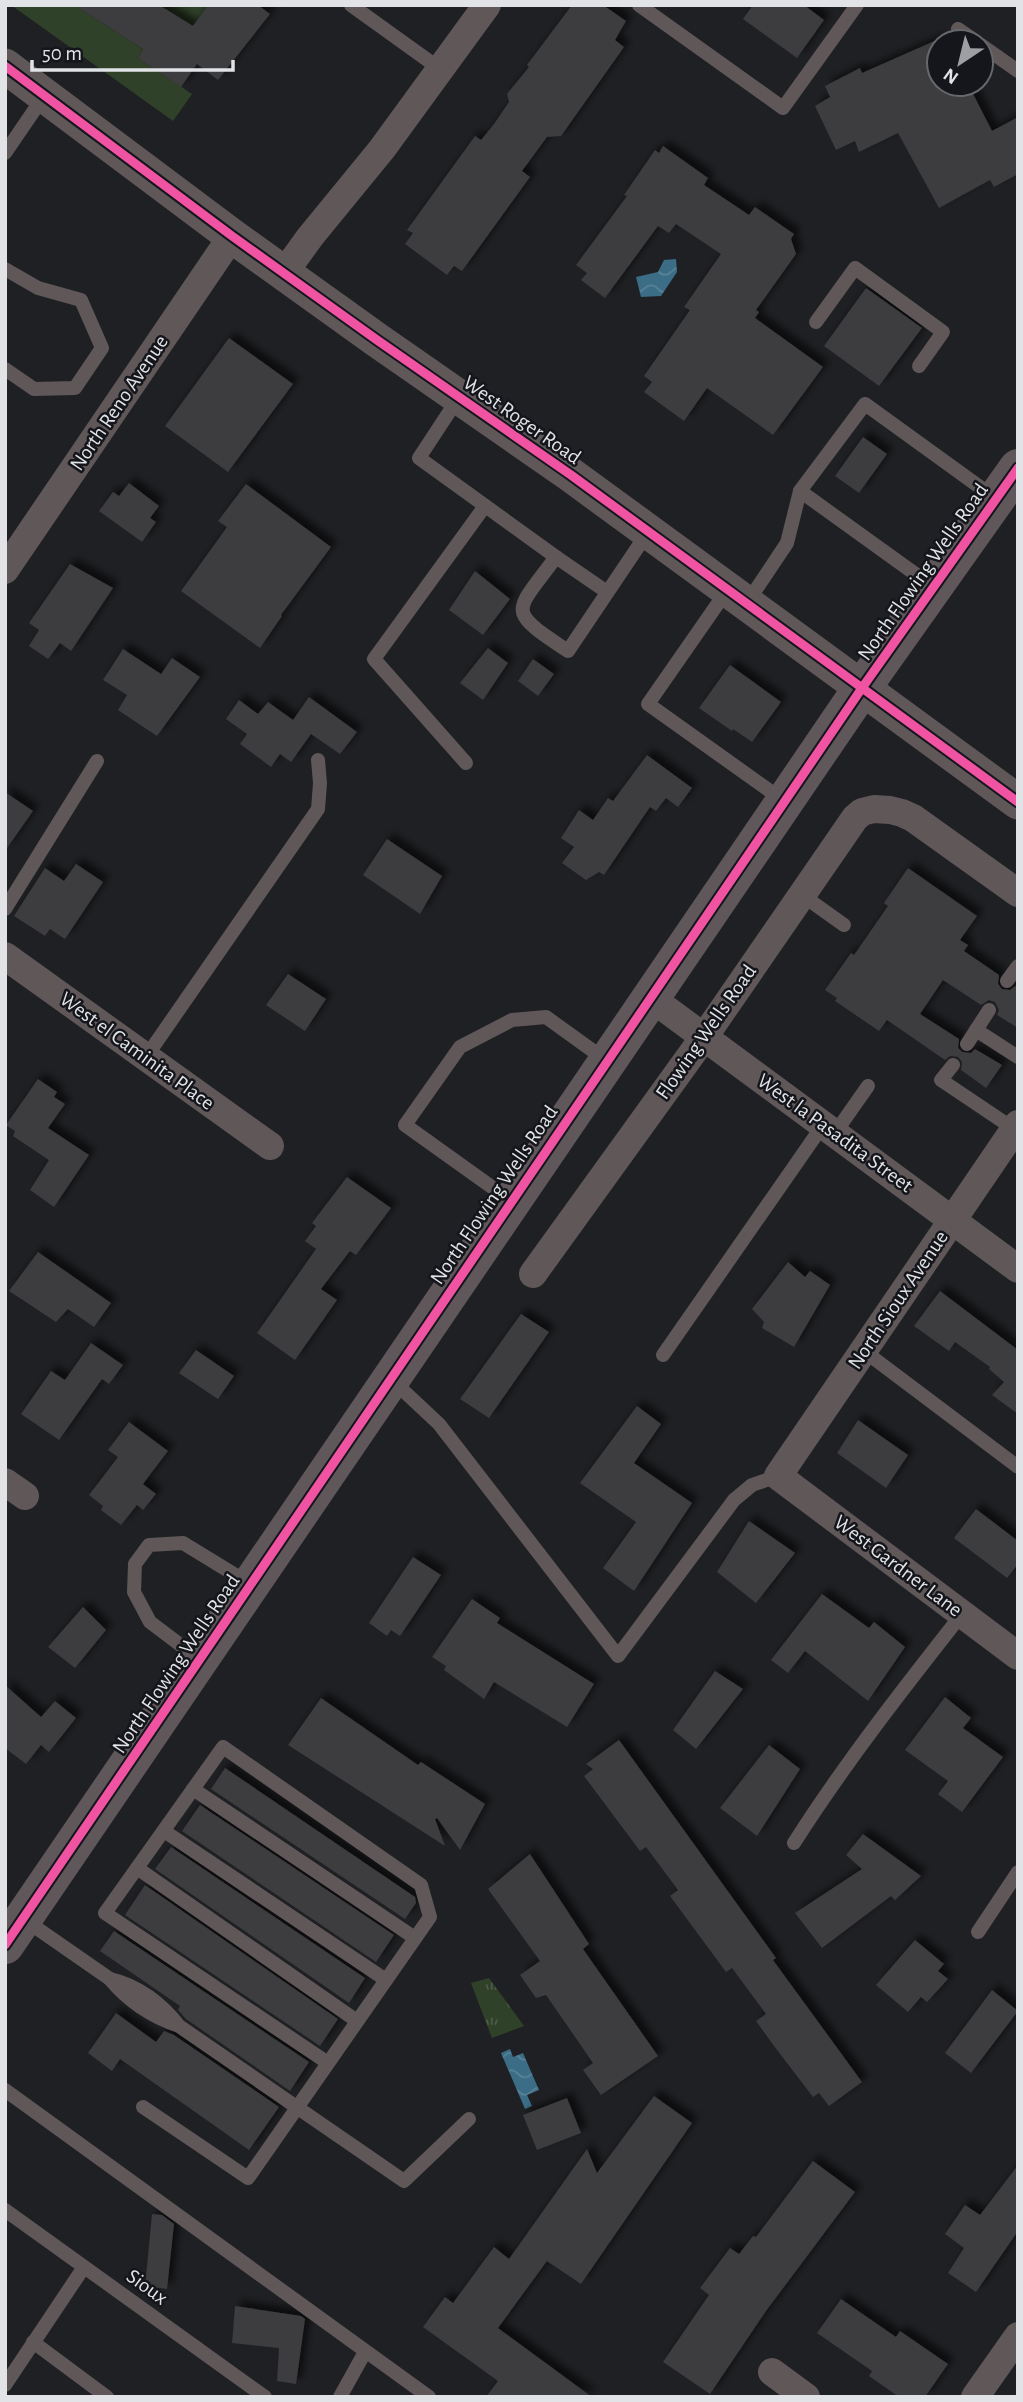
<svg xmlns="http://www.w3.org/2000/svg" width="1023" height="2402" font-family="'Alegreya Sans',sans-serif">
	<defs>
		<pattern id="park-tufts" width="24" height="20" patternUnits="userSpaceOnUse" patternTransform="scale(1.75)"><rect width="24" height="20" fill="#2f4129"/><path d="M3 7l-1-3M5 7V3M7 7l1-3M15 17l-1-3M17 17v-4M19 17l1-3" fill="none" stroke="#4d5c48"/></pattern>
		<pattern id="water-waves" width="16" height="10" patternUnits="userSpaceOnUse" patternTransform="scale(1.75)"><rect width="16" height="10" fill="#3b6d87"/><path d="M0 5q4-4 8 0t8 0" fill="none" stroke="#578298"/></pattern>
		<filter id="shadow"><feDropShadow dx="6" dy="-6" stdDeviation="3.5" flood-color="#0009"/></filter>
	</defs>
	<rect width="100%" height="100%" fill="#1f2023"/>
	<g fill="#2f4129">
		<polygon points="11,5 74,5 143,49 138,58 192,94 173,121"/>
		<polygon points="159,5 208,5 193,26"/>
	</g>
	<polygon fill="url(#park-tufts)" points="489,1978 524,2026 492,2038 471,1983"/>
	<g fill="url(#water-waves)">
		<polygon points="676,259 677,272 661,296 641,297 636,277 658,272 664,260"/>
		<polygon points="510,2049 513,2057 523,2053 539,2090 527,2095 532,2106 525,2109 501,2053"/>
	</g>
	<g fill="#3c3c3f" filter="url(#shadow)">
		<polygon points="74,5 159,5 193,26 208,5 258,5 270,14 218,80 197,64 181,87 138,58 143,49"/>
		<polygon points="572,5 603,5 626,21 615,40 624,47 561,136 547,137 522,171 530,177 462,271 454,266 447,275 405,244 413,233 407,230 475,136 481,140 494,124 509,102 507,94 529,67 527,65"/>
		<polygon points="753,5 804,5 824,20 797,58 743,19"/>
		<polygon points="939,39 939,84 968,84 992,131 1018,117 1018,174 994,187 990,180 939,208 898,133 859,152 855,141 836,150 815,106 830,97 825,86 860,68 862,73"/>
		<polygon points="663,146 708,178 704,185 749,215 755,207 794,234 791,239 796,254 756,310 759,312 755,318 823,367 773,435 707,388 684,421 644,392 652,382 644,376 690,310 684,307 721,254 676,224 669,233 658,226 605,298 581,280 587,273 576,265 627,196 624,195 655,150 659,153"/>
		<polygon points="866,288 922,328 879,386 824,346"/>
		<polygon points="229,338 293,384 228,472 165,426"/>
		<polygon points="863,437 887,454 859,493 835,476"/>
		<polygon points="129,483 159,506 150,518 156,522 142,542 99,511 113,492 119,496"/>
		<polygon points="246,484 331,547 281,615 282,616 260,648 181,591 227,527 218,521"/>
		<polygon points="70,564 113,588 71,651 60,643 48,659 29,646 39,630 29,623"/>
		<polygon points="475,571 510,599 483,635 449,610"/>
		<polygon points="488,648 508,663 483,700 460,683"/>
		<polygon points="123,649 161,674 172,658 200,677 157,736 118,710 127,695 103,680"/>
		<polygon points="533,659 554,674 538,696 518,681"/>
		<polygon points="730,665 781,702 752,742 733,729 732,731 699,708"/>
		<polygon points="309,697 357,732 340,754 311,734 291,762 280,754 271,767 240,744 247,734 226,719 239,700 258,714 268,702 293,720"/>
		<polygon points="647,755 692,788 678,807 666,798 656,811 650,807 604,875 599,872 586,880 562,863 574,847 561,838 579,810 593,820 608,798 613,801"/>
		<polygon points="5,792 33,811 5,851"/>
		<polygon points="387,839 442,876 420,914 363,875"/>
		<polygon points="76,864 103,882 65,939 50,929 45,936 14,916 45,868 64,881"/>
		<polygon points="908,868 977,916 960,940 968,945 964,951 999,975 998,984 1002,989 1010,990 1015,986 1018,988 1018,1028 997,1015 999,1010 995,1002 989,1000 981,1005 943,980 920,1014 959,1039 958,1048 962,1052 971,1053 975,1049 1002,1065 986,1088 961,1070 962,1062 958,1057 950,1056 945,1060 887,1020 879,1031 835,1001 837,998 825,990 851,953 854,955 888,906 884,903"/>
		<polygon points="288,974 326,999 305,1031 266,1005"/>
		<polygon points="38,1079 57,1092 54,1097 65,1104 48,1128 89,1155 54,1207 30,1190 49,1160 13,1136 15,1131 6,1125"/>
		<polygon points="347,1177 391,1208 356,1255 350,1251 321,1289 337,1300 295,1360 257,1333 316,1249 305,1241 316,1226 312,1223"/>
		<polygon points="38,1252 111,1303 94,1327 68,1309 56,1322 9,1291"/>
		<polygon points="788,1262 805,1277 810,1271 830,1285 794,1347 762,1328 764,1322 752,1309"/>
		<polygon points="940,1291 1018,1350 1018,1414 992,1395 1004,1382 989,1369 990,1367 955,1342 949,1351 914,1326"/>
		<polygon points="521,1314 549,1332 489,1418 460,1399"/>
		<polygon points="91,1343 123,1365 109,1384 102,1379 59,1440 21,1414 51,1371 65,1380"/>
		<polygon points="196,1350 234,1376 218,1399 179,1373"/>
		<polygon points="637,1406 661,1424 634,1463 692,1503 634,1591 603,1568 636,1522 580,1483"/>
		<polygon points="858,1420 908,1455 886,1488 837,1453"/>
		<polygon points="129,1422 168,1451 143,1484 156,1494 143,1510 137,1505 121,1525 101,1510 103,1506 89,1495 118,1457 108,1450"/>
		<polygon points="976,1509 1018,1541 1018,1564 1007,1578 954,1538"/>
		<polygon points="749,1521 795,1553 756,1603 717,1572"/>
		<polygon points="413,1557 441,1575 400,1636 391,1630 387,1636 369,1623"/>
		<polygon points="822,1594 869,1628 874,1622 905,1647 868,1701 805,1651 788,1673 771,1660"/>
		<polygon points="472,1599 500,1618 497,1623 594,1684 567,1727 494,1682 484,1699 444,1670 446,1666 432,1657"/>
		<polygon points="83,1607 106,1630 75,1668 48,1647"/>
		<polygon points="715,1671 743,1689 696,1749 673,1730"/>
		<polygon points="5,1685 41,1717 55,1701 76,1718 49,1752 41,1745 26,1764 5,1748"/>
		<polygon points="945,1697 971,1718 963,1728 1003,1757 962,1812 938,1794 948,1781 905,1750"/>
		<polygon points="321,1698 418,1765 421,1762 485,1804 460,1850 437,1818 435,1819 445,1846 288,1745"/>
		<polygon points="619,1740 776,1958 773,1960 862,2082 829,2106 819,2093 813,2097 774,2046 756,2021 766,2014 732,1968 726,1972 670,1896 678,1890 646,1847 640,1851 584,1776 593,1769 586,1764"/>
		<polygon points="769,1745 800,1769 757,1836 720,1808"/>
		<polygon points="225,1768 415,1897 416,1903 405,1919 211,1789"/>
		<polygon points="200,1805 394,1935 376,1962 182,1831"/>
		<polygon points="863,1834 921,1876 895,1900 891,1896 822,1948 795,1913 862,1869 846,1855"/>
		<polygon points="171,1847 365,1978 349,2003 155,1869"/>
		<polygon points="530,1854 589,1944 583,1949 658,2056 601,2095 583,2070 593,2063 546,1995 536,1998 520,1975 540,1961 488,1889"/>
		<polygon points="145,1885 338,2019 320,2046 125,1915"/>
		<polygon points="114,1931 309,2062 290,2091 186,2019 178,2010 180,2006 100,1951"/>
		<polygon points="915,1940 944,1964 938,1971 948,1979 927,2002 921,1997 908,2012 876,1985"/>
		<polygon points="992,1990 1018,2011 971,2073 945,2053"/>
		<polygon points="116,2013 156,2042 164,2031 174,2035 279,2107 249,2150 120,2059 112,2071 88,2053"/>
		<polygon points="654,2096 692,2123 581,2284 547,2261 498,2328 592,2397 486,2397 498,2381 423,2327 445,2297 453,2303 494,2247 509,2259 587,2149 597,2173"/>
		<polygon points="567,2098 581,2133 537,2150 523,2115"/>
		<polygon points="813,2161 855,2192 766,2311 710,2394 663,2362 709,2295 700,2288 730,2248 739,2254 753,2236 756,2237"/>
		<polygon points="1018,2165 1018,2231 976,2292 948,2273 964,2248 945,2234 965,2205 980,2215"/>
		<polygon points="152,2214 162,2215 174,2224 167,2289 145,2286"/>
		<polygon points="841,2299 896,2337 900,2331 948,2364 925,2397 899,2397 869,2376 872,2371 817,2333"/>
		<polygon points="235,2306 301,2316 305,2319 296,2384 277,2381 279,2348 232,2343"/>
	</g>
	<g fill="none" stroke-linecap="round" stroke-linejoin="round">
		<g stroke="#5f5758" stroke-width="14">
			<polyline points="351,5 440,69"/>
			<polyline points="639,5 783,108 857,5"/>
			<polyline points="958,29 977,42"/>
			<polyline points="981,45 1018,71"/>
			<polyline points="5,153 44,96"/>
			<polyline points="5,269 38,288 81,300 102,348 75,388 34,389 5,369"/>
			<polyline points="816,322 855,268 943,332 919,366"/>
			<polyline points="459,397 419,458 556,557"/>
			<polyline points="800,491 932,586"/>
			<polyline points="728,589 648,704 784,801"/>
			<path d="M607,592L556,557C514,614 505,609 568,651L648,532"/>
			<polyline points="747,603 787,543 800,491 865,404 995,498"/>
			<polyline points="466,763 374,659 485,506"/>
			<polyline points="802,895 844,925"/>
			<polyline points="5,909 97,761"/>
			<polyline points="1007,981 1018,966"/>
			<polyline points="976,1030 1018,1057"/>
			<polyline points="967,1044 989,1010"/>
			<polyline points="146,1057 318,809 320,783 318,760"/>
			<polyline points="953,1065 941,1080 1014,1129"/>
			<polyline points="835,1133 868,1086"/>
			<polyline points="510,1200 405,1125 460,1047 512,1020 546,1017 607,1061"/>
			<polyline points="864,1351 1018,1467"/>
			<polyline points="663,1355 823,1125"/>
			<polyline points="393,1381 439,1424 618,1656 734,1500 752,1485 778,1476"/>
			<polyline points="199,1659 150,1622 134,1592 135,1564 149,1545 183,1543 250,1584"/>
			<polyline points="193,1789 415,1938"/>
			<polyline points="164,1831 386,1980"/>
			<path d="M794,1843C845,1763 903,1689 962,1614"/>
			<polyline points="137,1868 357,2021"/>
			<polyline points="25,1920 110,1979"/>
			<polyline points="978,1932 1018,1872"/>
			<path d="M179,2026C162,2004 138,1985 110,1979C128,2001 153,2017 179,2026L404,2181L469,2119"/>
			<polyline points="5,2090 429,2397"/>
			<polyline points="143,2107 248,2178 430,1917 421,1885 223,1747 105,1913 328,2063"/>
			<polyline points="5,2210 265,2397"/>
			<polyline points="33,2342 107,2397"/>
			<polyline points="5,2385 84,2267"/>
			<polyline points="340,2397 365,2352"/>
		</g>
		<g stroke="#5f5758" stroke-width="28">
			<polyline points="284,273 310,237 382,149 487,5"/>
			<polyline points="5,570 232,236"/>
			<polyline points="5,956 270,1146"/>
			<polyline points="651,998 1018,1269"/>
			<polyline points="1018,1124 778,1476 1018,1656"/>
			<polyline points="533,1274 704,1037 855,818 862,812 874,809 890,810 902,813 913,818 1018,893"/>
			<polyline points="5,1482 25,1496"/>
			<polyline points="772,2372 806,2397"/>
			<polyline points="975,2397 1018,2336"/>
		</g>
		<polyline stroke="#5f5758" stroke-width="35" points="5,66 232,236 377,340 571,475 1018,802"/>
		<polyline stroke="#60575a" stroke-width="38" points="5,1945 862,688 1018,468"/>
		<defs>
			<g id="cycleway">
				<polyline points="5,66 232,236 377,340 571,475 1018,802"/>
				<polyline points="5,1945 862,688 1018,468"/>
			</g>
		</defs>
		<use href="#cycleway" stroke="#14161b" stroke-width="13"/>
		<use href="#cycleway" stroke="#f153a3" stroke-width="9"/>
	</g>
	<g text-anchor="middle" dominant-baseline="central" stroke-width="5" stroke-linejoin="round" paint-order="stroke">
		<g font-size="21" fill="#e1e3e7" stroke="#14161b">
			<text transform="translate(119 403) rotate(-56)">North Reno Avenue</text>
			<text transform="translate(522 420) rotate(35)">West Roger Road</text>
			<text transform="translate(923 572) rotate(-55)">North Flowing Wells Road</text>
			<text transform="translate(706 1032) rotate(-55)">Flowing Wells Road</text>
			<text transform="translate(137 1051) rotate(36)">West el Caminita Place</text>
			<text transform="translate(835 1133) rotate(36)">West la Pasadita Street</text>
			<text transform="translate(494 1195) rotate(-56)">North Flowing Wells Road</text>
			<text transform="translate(898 1300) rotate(-56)">North Sioux Avenue</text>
			<text transform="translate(898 1566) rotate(37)">West Gardner Lane</text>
			<text transform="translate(176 1664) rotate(-56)">North Flowing Wells Road</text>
			<text transform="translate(147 2287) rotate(36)">Sioux</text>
		</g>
	</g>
	<rect width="1023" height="2402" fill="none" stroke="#e1e3e7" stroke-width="14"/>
	<g transform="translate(960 63) rotate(215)"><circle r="33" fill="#14161b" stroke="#66686d" stroke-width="2"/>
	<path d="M0-5L12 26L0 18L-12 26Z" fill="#9d9fa2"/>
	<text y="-10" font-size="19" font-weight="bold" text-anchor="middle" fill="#e1e3e7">N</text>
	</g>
	<path d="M32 60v10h201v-10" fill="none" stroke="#e1e3e7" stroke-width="3.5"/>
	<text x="42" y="60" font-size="21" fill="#e1e3e7" stroke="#14161b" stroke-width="5" paint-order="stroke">50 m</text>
</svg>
